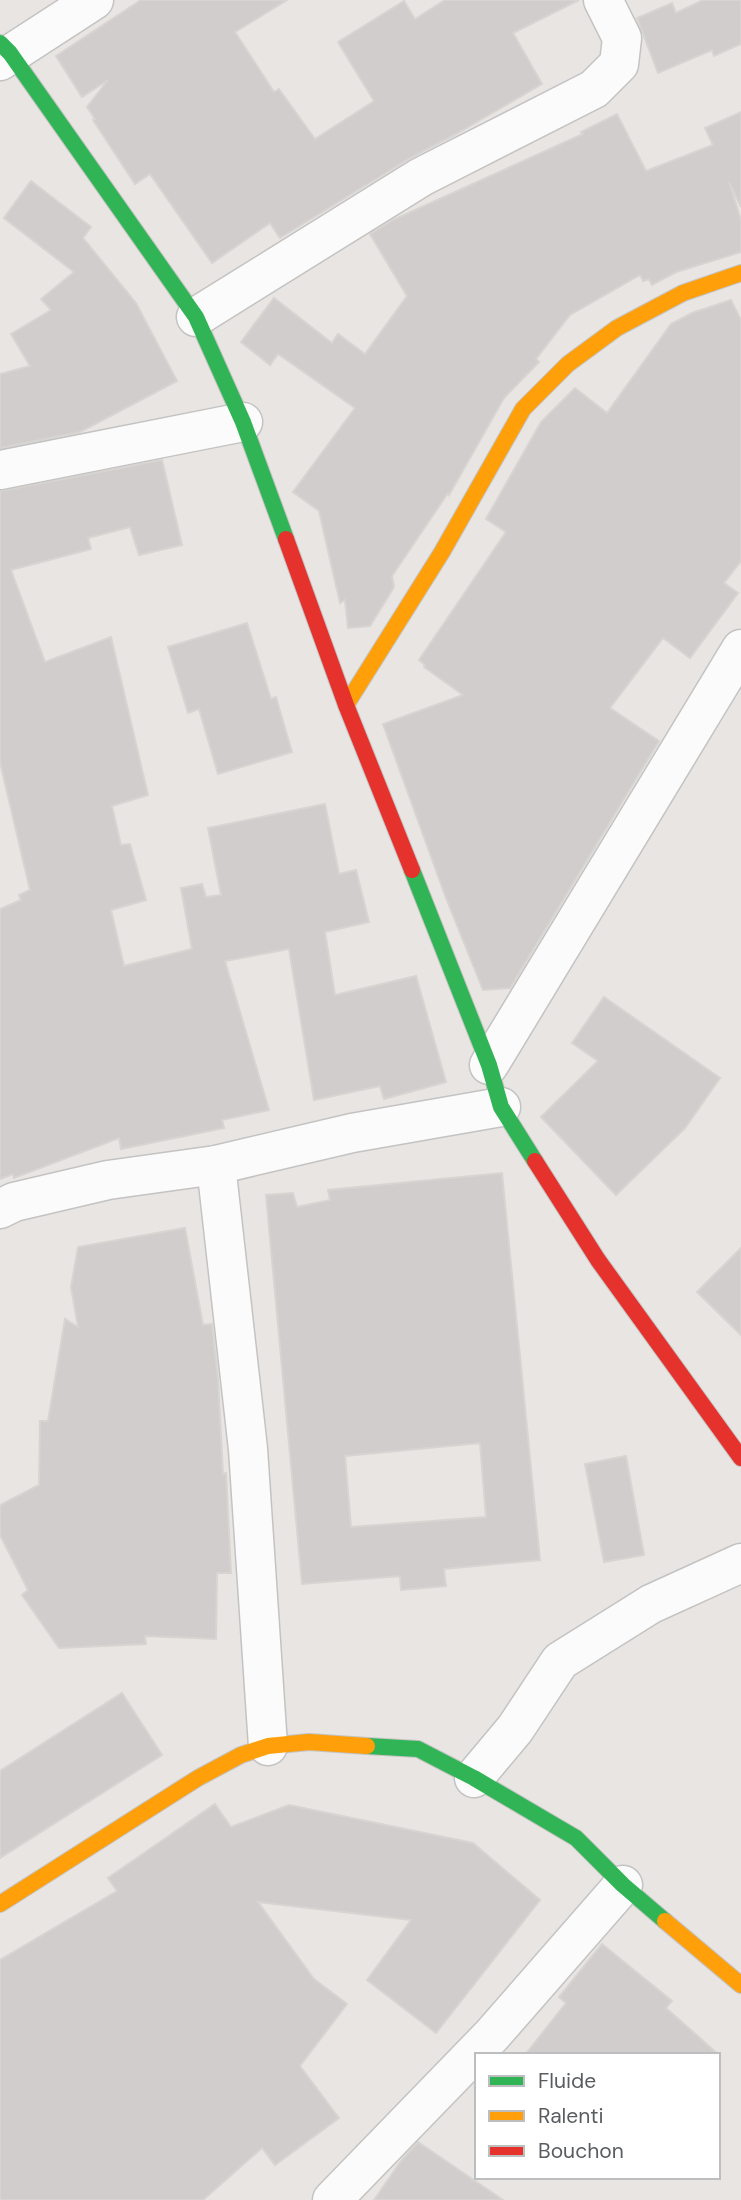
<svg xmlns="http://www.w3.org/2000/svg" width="741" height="2200" font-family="'DM Sans',sans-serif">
	<rect width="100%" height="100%" fill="#e8e5e2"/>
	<g fill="#d0cdcc" stroke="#d7d4d2" stroke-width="2" fill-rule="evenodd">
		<polygon points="141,0 287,0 235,32 274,92 279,89 315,139 374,101 338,42 404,1 415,19 445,0 579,0 513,33 542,84 456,134 410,158 280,238 270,223 212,263 150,174 135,184 93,120 95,119 87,107 108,80 82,97 56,56"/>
		<polygon points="703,0 741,0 741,44 714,56 712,50 658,73 637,18 672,3 676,13"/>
		<polygon points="741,112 741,207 729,182 741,220 741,252 676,272 652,285 649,279 643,281 640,275 570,315 536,359 539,362 504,398 449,495 448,493 392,576 394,587 370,626 348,628 345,600 340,603 319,511 293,492 355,408 278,354 270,365 241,342 274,298 332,343 338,334 365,354 407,296 370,234 393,220 583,134 581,132 617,114 646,171 713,145 705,128"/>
		<polygon points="31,181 91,227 83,238 136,303 177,381 80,432 0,448 0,374 30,366 11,334 51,310 41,299 74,272 4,218"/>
		<polygon points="731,300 741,320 741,561 724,583 738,593 690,658 663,638 610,708 659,741 510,988 483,990 446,898 383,724 463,695 424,667 425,665 419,660 506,532 486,519 541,422 575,388 607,413 671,324 692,313"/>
		<polygon points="162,460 182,545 139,555 130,527 88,538 91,549 11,570 45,662 111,637 148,795 112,806 121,845 130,844 146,900 111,910 124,966 192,949 181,888 202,884 206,897 221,895 208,828 325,804 339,874 356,870 369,922 325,932 335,995 416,976 446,1082 384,1099 380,1086 314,1100 289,949 225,961 269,1110 222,1120 224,1128 121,1149 119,1138 14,1178 13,1174 0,1179 0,909 21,900 19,895 30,890 0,762 0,491"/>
		<polygon points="247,623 271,699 276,697 292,752 218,774 199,709 188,713 168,647"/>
		<polygon points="604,997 720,1078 685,1128 616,1195 541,1117 598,1061 572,1043"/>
		<path d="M502,1173L540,1560L444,1569L446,1586L401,1590L400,1576L302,1584L266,1195L293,1193L297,1207L330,1200L328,1190ZM480,1443L486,1517L351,1527L345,1456Z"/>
		<polygon points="185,1228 203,1325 212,1324 218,1379 223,1474 226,1473 231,1573 217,1573 216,1639 145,1636 146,1644 59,1648 22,1595 28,1590 0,1535 0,1505 39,1485 40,1421 48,1421 65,1319 78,1327 71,1287 78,1247"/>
		<polygon points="741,1248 741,1335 697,1292"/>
		<polygon points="626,1456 644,1555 604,1562 585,1464"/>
		<polygon points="122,1693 162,1755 0,1858 0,1771"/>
		<polygon points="215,1804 231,1827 289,1805 473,1843 540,1900 436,2033 367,1980 411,1920 258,1902 314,1979 347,2004 300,2066 339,2118 275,2165 262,2148 203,2200 0,2200 0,1960 117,1891 108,1878"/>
		<polygon points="602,1944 672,2001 666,2008 719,2055 525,2055 566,2003 559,1997"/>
		<polygon points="418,2142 503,2200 374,2200 401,2161"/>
	</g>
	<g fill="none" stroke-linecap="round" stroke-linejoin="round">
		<defs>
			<g id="street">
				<polyline points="0,61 94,0"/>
				<polyline points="196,317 421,177 594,89 619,64 622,38 603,0"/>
				<polyline points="0,470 243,422"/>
				<polyline points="489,1065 741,649"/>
				<polyline points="216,1165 248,1449 268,1746"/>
				<polyline points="0,1209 14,1202 108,1180 216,1165 352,1133 501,1107"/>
				<polyline points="474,1778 515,1729 560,1661 651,1604 741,1563"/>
				<polyline points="332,2200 492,2035 623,1885"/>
			</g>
			<g id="fast">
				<polyline points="0,43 10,53 196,317 243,422 286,539"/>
				<polyline points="412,870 489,1065 501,1107 535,1161"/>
				<polyline points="367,1746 418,1749 474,1778 576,1838 623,1885 665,1921"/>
			</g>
			<g id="slow">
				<polyline points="346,705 442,552 523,409 568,364 617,328 683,293 741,273"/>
				<polyline points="0,1904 198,1778 241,1755 268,1746 309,1742 367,1746"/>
				<polyline points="665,1921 741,1985"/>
			</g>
			<g id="jam">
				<polyline points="286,539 346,705 412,870"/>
				<polyline points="535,1161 598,1260 741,1458"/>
			</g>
		</defs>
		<use href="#street" stroke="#c4c3c3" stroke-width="41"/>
		<use href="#fast" stroke="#c3c3c3" stroke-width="18"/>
		<use href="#slow" stroke="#c3c3c3" stroke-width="18"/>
		<use href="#jam" stroke="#c3c3c3" stroke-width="18"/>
		<use href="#street" stroke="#fcfbfb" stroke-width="38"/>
		<use href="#fast" stroke="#30b455" stroke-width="16"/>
		<use href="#slow" stroke="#ff9f0a" stroke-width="16"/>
		<use href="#jam" stroke="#e5322d" stroke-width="16"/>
	</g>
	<rect x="475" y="2053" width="245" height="126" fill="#ffffff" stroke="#bdbebf" stroke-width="2"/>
	<rect x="489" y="2076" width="35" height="10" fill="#30b455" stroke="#bdbebf" stroke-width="2"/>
	<text x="538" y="2088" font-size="21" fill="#595d60">Fluide</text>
	<rect x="489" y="2111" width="35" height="10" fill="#ff9f0a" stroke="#bdbebf" stroke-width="2"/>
	<text x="538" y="2123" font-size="21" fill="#595d60">Ralenti</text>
	<rect x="489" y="2146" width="35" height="10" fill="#e5322d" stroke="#bdbebf" stroke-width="2"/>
	<text x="538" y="2158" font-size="21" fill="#595d60">Bouchon</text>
</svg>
